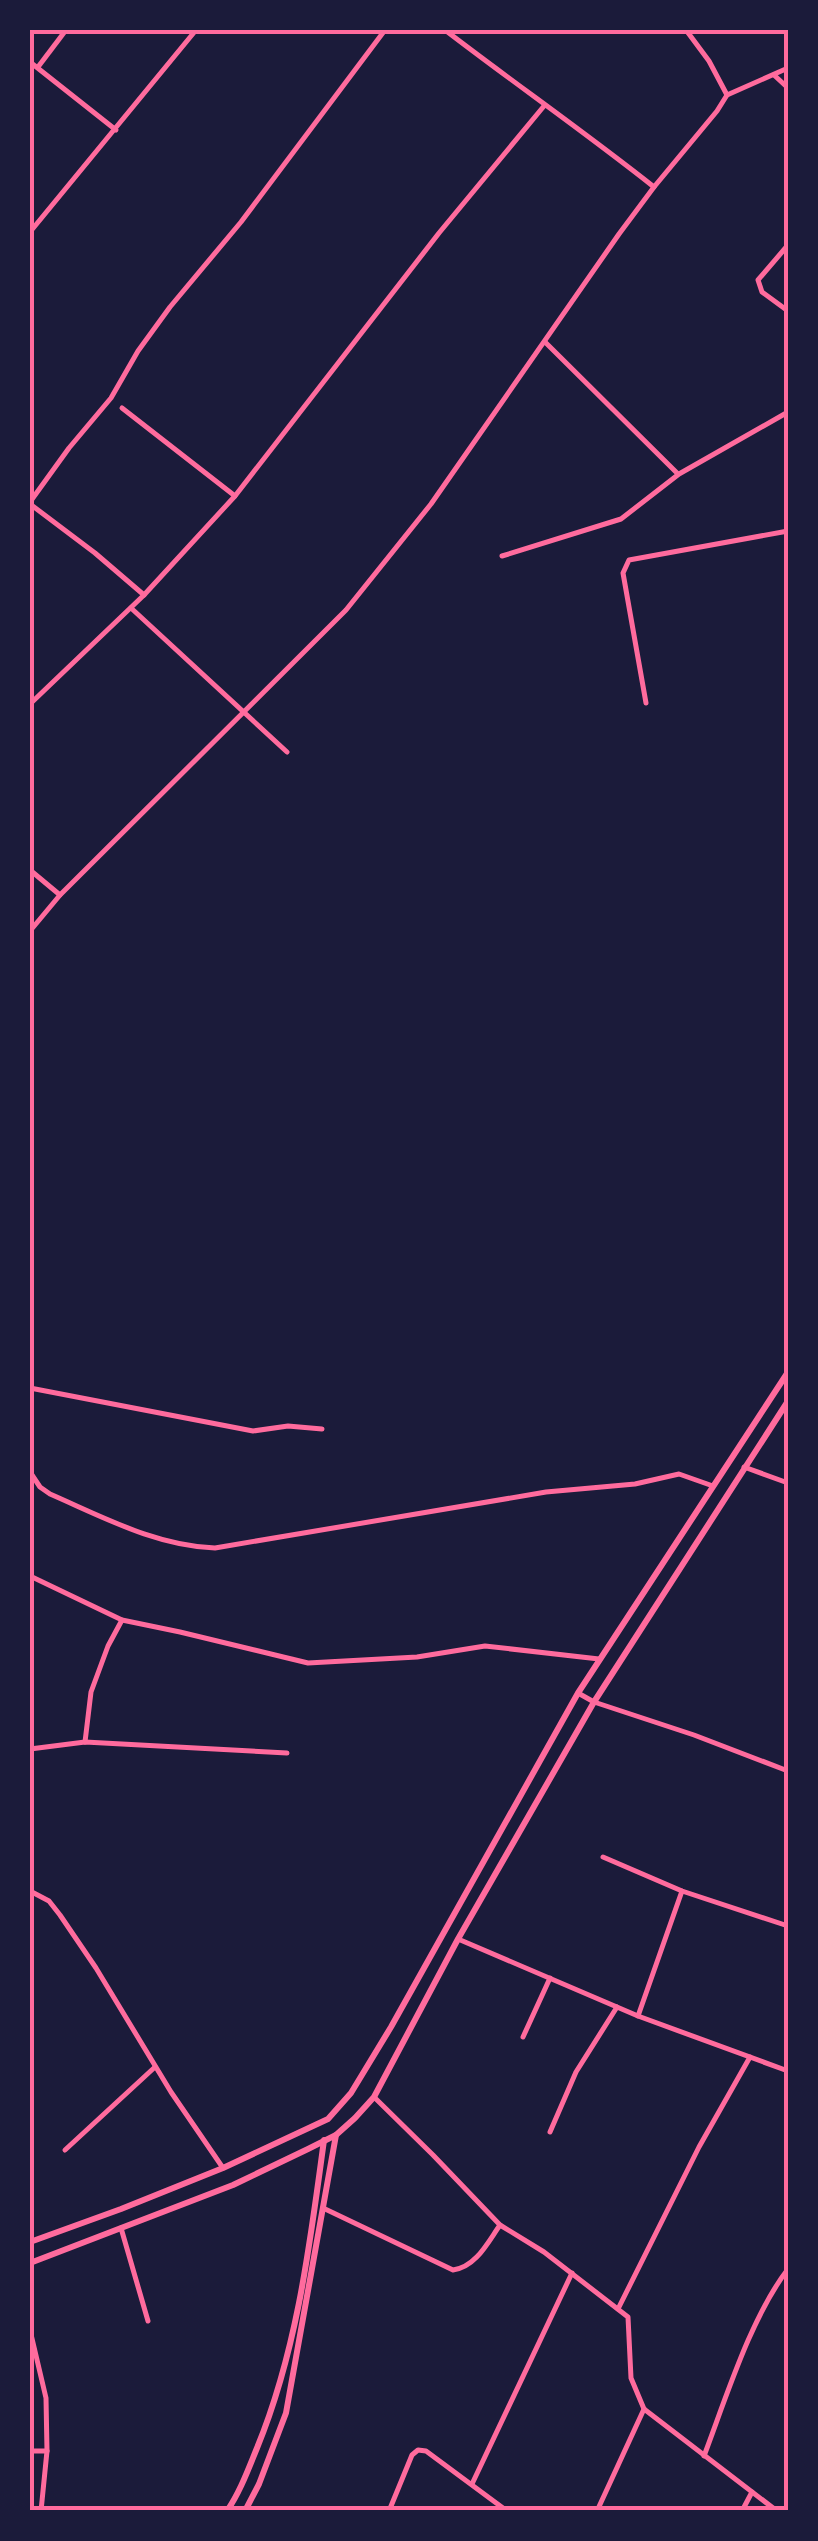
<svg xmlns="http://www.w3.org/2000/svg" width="818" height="2541" font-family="Helvetica,sans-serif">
	<rect width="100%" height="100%" fill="#1b1b3a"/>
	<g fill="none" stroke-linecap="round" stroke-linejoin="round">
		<g stroke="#ff6b9d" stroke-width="5">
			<path d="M445,30C514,83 586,133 654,187"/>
			<polyline points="686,30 709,61 727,95"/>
			<polyline points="30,62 116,130"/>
			<polyline points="38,67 66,30"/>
			<polyline points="774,75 788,88"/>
			<polyline points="30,232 196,30"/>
			<polyline points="788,245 758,280 762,292 788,311"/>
			<polyline points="545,342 678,474"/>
			<polyline points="122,408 235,496"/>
			<polyline points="30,502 69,448 111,398 138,351 170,307 241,222 385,30"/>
			<polyline points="30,504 95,553 144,595"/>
			<polyline points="502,556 621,519 679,474 788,412"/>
			<polyline points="131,608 287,752"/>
			<polyline points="646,703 623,573 629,560 788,531"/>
			<polyline points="30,704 144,595 235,496 439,233 544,106"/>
			<polyline points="30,870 60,895"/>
			<polyline points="30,931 60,895 346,610 431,504 619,234 654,187 717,111 727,95 788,68"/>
			<polyline points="30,1388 253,1431 288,1426 322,1429"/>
			<polyline points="744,1467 788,1483"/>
			<path d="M30,1472L40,1487L50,1494C103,1517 156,1546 215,1548L546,1492L635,1484L679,1474L713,1486"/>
			<polyline points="30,1576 122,1620 180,1632 308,1663 417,1657 485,1646 599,1659"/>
			<polyline points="788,1645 788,1650"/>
			<polyline points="578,1693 594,1702 694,1735 788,1771"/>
			<polyline points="85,1742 91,1692 108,1646 122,1620"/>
			<polyline points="30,1749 85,1742 287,1753"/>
			<polyline points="603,1857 682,1891 788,1926"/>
			<polyline points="30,1891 49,1901 60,1915 96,1968 171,2092 223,2168"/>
			<polyline points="458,1939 638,2016 788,2071"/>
			<polyline points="638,2016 682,1891"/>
			<polyline points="523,2037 550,1978"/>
			<polyline points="374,2097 433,2155 500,2225 544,2252 628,2317 631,2378 644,2409 777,2511"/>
			<polyline points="550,2132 576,2072 617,2007"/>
			<polyline points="65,2150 155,2067"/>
			<path d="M323,2208L453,2270C476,2267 488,2242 500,2225"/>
			<polyline points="121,2228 148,2321"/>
			<polyline points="618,2309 699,2147 750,2057"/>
			<polyline points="30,2330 46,2398 47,2451 41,2511"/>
			<polyline points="30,2451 47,2451"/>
			<path d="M704,2456C726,2398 751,2317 788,2269"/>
			<polyline points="472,2484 572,2273"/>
			<polyline points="389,2511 412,2455 418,2450 426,2451 507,2511"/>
			<polyline points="597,2511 644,2409"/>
			<polyline points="742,2511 752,2492"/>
		</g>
		<g stroke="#ff6b9d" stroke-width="6">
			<polyline points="30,2242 121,2209 223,2168 328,2119 351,2093 391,2027 578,1693 788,1372"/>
			<polyline points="30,2263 233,2185 308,2149 336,2135 355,2118 374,2097 458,1939 594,1702 788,1401"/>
			<path d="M227,2511C240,2492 248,2470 257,2448C297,2351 310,2244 324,2140"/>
			<polyline points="245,2511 259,2484 286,2413 336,2135"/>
		</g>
	</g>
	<rect width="818" height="2541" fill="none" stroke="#1b1b3a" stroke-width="65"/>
	<rect x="32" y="32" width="754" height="2476" fill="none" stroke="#ff6b9d" stroke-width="4"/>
</svg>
